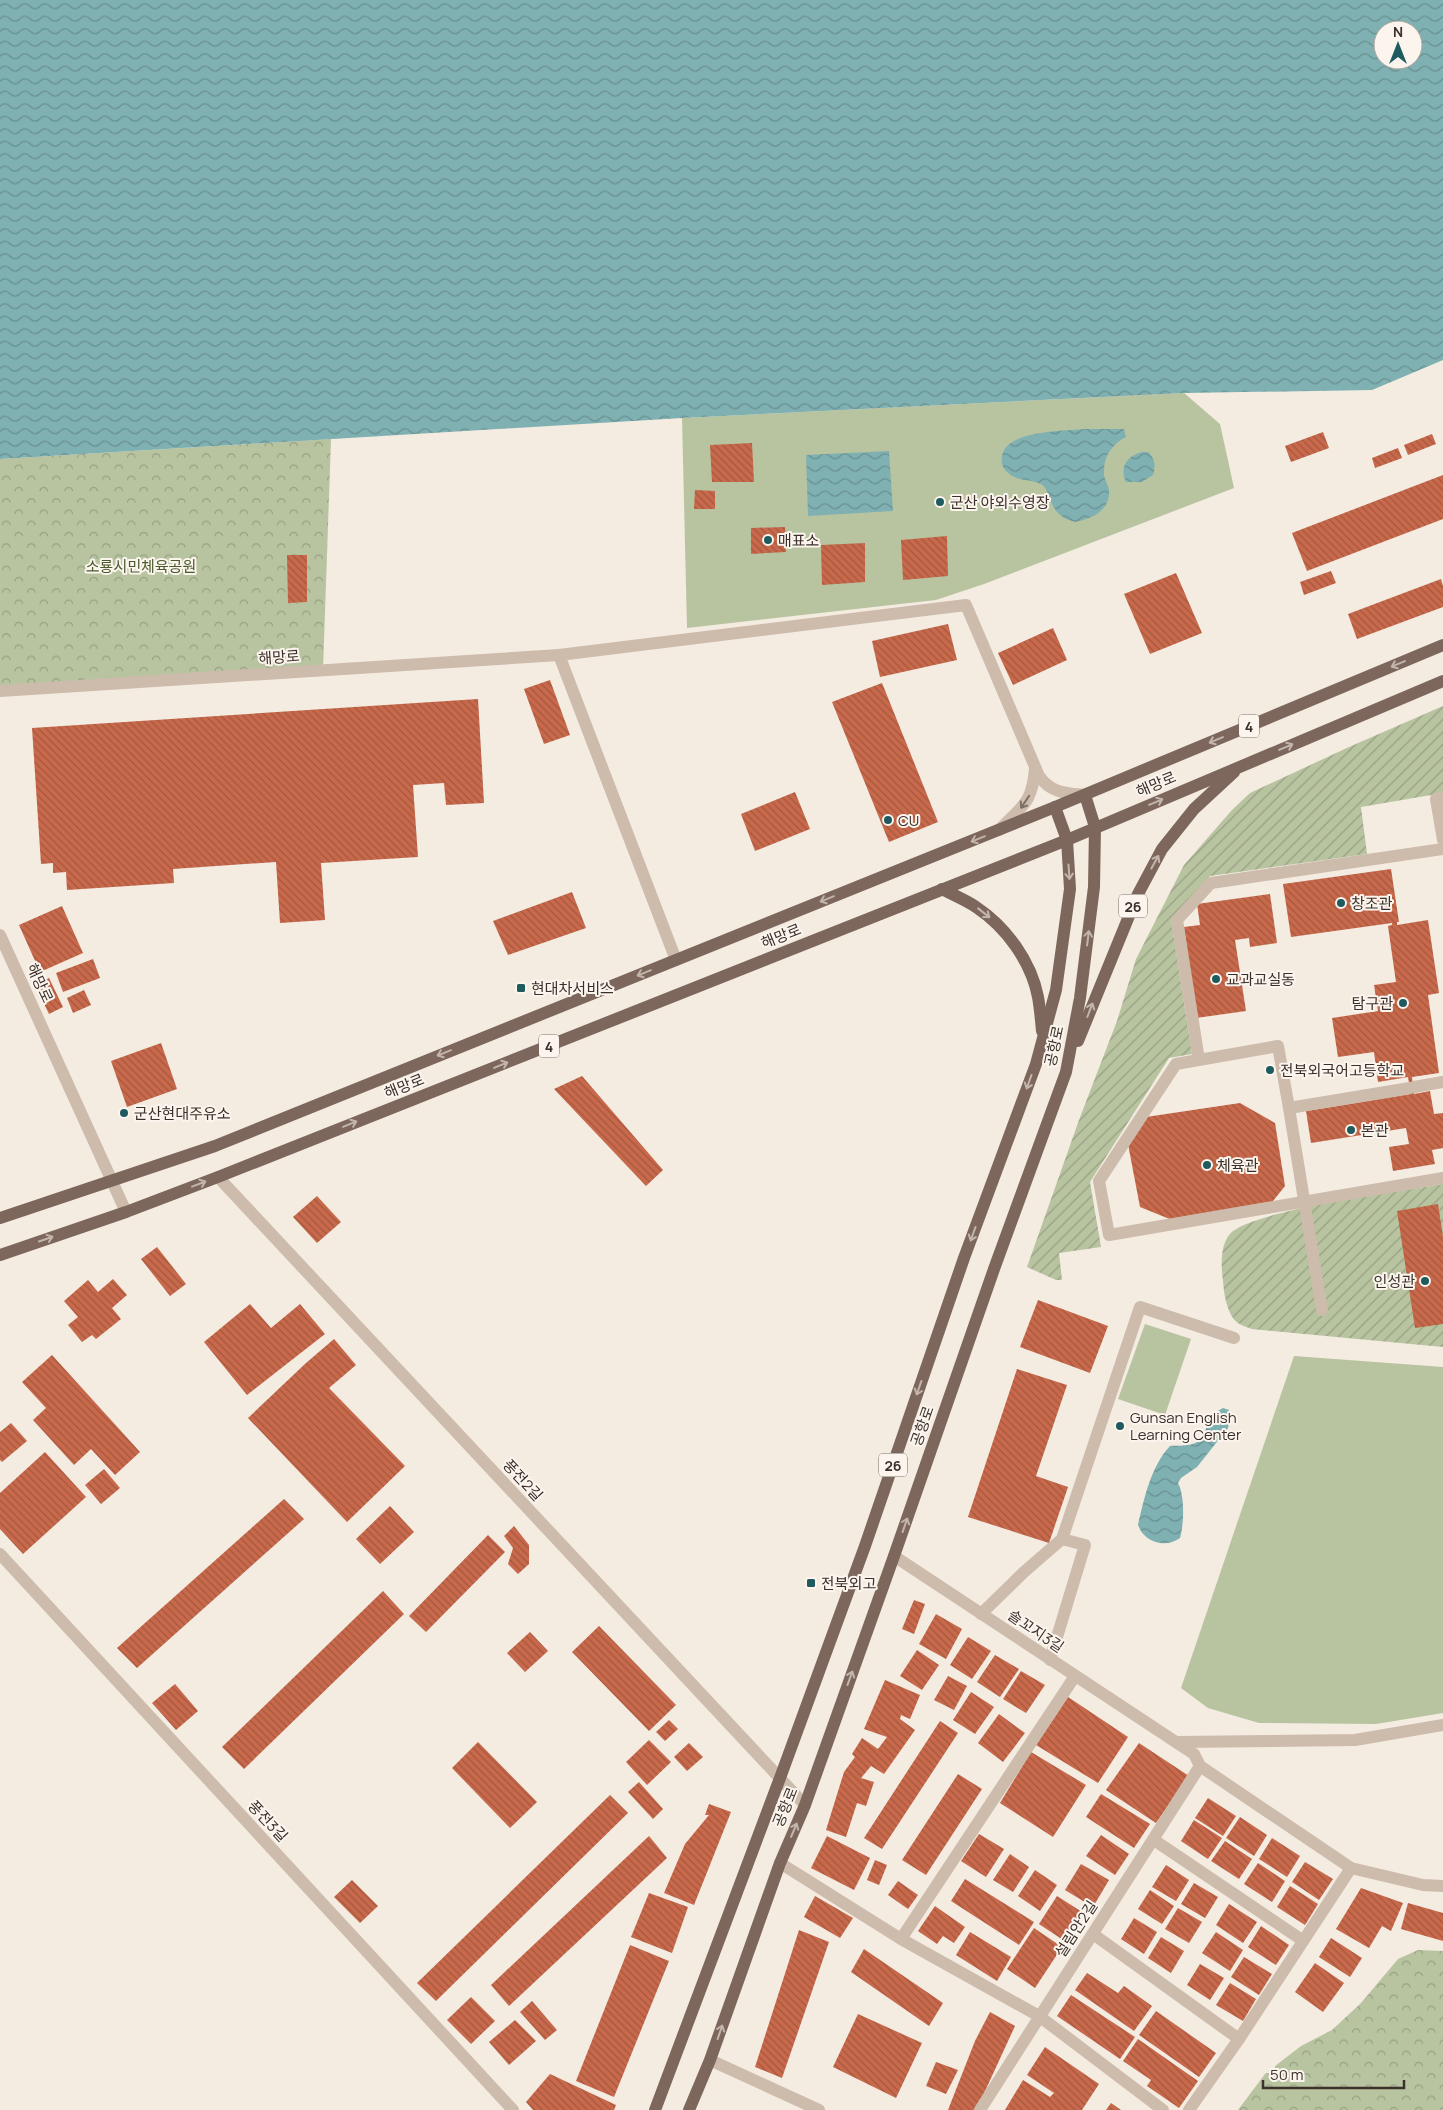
<svg xmlns="http://www.w3.org/2000/svg" width="1443" height="2110" font-family="Manrope,'Noto Sans KR',sans-serif">
	<defs>
		<pattern id="forest-crowns" width="20" height="18" patternUnits="userSpaceOnUse" patternTransform="scale(1.25)"><rect width="20" height="18" fill="#b8c4a0"/><path d="M2 6a3 3 0 1 1 6 0M12 15a3 3 0 1 1 6 0" fill="none" stroke="#97a083"/></pattern>
		<pattern id="garden-furrows" width="10" height="10" patternUnits="userSpaceOnUse" patternTransform="scale(1.25)"><rect width="10" height="10" fill="#b8c4a0"/><path d="M-1 1l2-2M0 10L10 0M9 11l2-2" fill="none" stroke="#97a083"/></pattern>
		<pattern id="water-waves" width="16" height="10" patternUnits="userSpaceOnUse" patternTransform="scale(1.25)"><rect width="16" height="10" fill="#7fb0b2"/><path d="M0 5q4-4 8 0t8 0" fill="none" stroke="#699091"/></pattern>
		<pattern id="building-back-hatch" width="6" height="6" patternUnits="userSpaceOnUse" patternTransform="scale(1.25)"><rect width="6" height="6" fill="#c8694b"/><path d="M-1 5l2 2M0 0l6 6M5-1l2 2" fill="none" stroke="#a4573f"/></pattern>
	</defs>
	<rect width="100%" height="100%" fill="#f4ebe1"/>
	<g fill="url(#forest-crowns)">
		<polygon points="331,439 323,670 0,691 0,459"/>
		<polygon points="1418,1950 1443,1951 1443,2110 1238,2110 1265,2074 1301,2046 1332,2030 1361,2003 1398,1959"/>
	</g>
	<g fill="url(#garden-furrows)">
		<polygon points="1443,706 1443,793 1361,807 1367,854 1210,876 1171,919 1192,1054 1169,1058 1090,1182 1101,1247 1059,1253 1062,1280 1056,1280 1027,1267 1079,1120 1117,1021 1136,959 1184,865 1232,810 1250,793 1349,747"/>
		<path d="M1443,1184V1347L1252,1329C1248,1327 1242,1326 1238,1323C1227,1315 1224,1294 1223,1281C1221,1267 1220,1245 1230,1234C1250,1210 1405,1191 1443,1184Z"/>
	</g>
	<g fill="#b8c4a0">
		<polygon points="1184,393 1220,424 1234,488 984,584 936,600 687,628 682,418"/>
		<polygon points="1145,1324 1191,1339 1165,1415 1118,1399"/>
		<polygon points="1294,1356 1443,1367 1443,1713 1376,1724 1259,1723 1208,1708 1181,1688"/>
	</g>
	<g fill="url(#water-waves)" fill-rule="evenodd">
		<path d="M0,0H1443V360L1372,390L1184,393L682,418L0,459ZM1383,30H1413V60H1383Z"/>
		<path d="M1085,429H1124L1126,437C1112,444 1104,456 1104,471C1103,478 1108,484 1109,490C1111,510 1092,519 1075,522C1046,515 1053,491 1041,484C1029,478 1018,483 1006,471C1002,467 1001,462 1002,456C1006,430 1065,431 1085,429Z"/>
		<polygon points="889,451 893,511 808,516 806,455"/>
		<path d="M1142,452H1148C1155,459 1156,465 1153,475L1142,482H1126C1119,467 1127,456 1142,452Z"/>
		<path d="M1223,1408L1229,1410L1230,1418L1228,1428L1197,1467L1181,1478L1178,1483C1185,1496 1184,1524 1180,1538C1165,1549 1144,1542 1138,1525C1144,1499 1151,1466 1170,1446C1183,1445 1199,1448 1205,1432C1207,1427 1207,1421 1209,1416Z"/>
	</g>
	<g fill="url(#building-back-hatch)">
		<polygon points="1323,432 1329,448 1291,462 1285,446"/>
		<polygon points="1432,434 1436,444 1408,455 1404,445"/>
		<polygon points="752,443 754,482 712,482 710,445"/>
		<polygon points="1398,448 1402,458 1375,468 1372,458"/>
		<polygon points="1443,475 1443,519 1307,571 1292,533"/>
		<polygon points="695,490 715,491 715,509 694,509"/>
		<polygon points="785,527 786,552 751,554 751,528"/>
		<polygon points="947,536 948,576 903,580 901,540"/>
		<polygon points="865,543 865,582 822,585 821,545"/>
		<polygon points="287,555 307,555 307,602 288,603"/>
		<polygon points="1331,571 1336,583 1304,595 1300,582"/>
		<polygon points="1176,573 1202,633 1150,654 1124,594"/>
		<polygon points="1441,579 1443,586 1443,607 1357,639 1348,614"/>
		<polygon points="948,624 957,660 880,677 872,641"/>
		<polygon points="1053,628 1067,660 1013,685 998,653"/>
		<polygon points="550,680 570,735 544,744 524,689"/>
		<polygon points="882,683 938,822 889,842 832,702"/>
		<polygon points="478,699 484,803 446,805 444,783 413,785 418,857 321,863 325,920 280,923 276,862 173,869 174,883 67,890 66,872 53,873 53,863 41,864 32,728"/>
		<polygon points="795,792 810,829 755,851 741,814"/>
		<polygon points="1391,869 1399,922 1397,922 1397,925 1428,920 1439,993 1428,995 1439,1073 1412,1077 1414,1094 1430,1091 1434,1114 1443,1113 1443,1148 1432,1150 1435,1164 1393,1171 1389,1147 1409,1144 1406,1128 1311,1143 1306,1111 1411,1094 1408,1077 1378,1082 1374,1052 1338,1057 1332,1018 1378,1011 1374,985 1396,982 1388,926 1392,925 1392,923 1291,937 1283,884"/>
		<polygon points="572,892 586,928 508,955 493,921"/>
		<polygon points="1270,894 1277,943 1250,947 1249,938 1235,940 1246,1011 1196,1018 1184,927 1200,925 1197,904"/>
		<polygon points="62,906 83,953 40,972 19,925"/>
		<polygon points="93,959 100,978 63,992 56,973"/>
		<polygon points="49,978 63,1007 49,1014 35,985"/>
		<polygon points="84,990 91,1005 73,1013 67,998"/>
		<polygon points="161,1043 177,1089 127,1107 111,1061"/>
		<polygon points="582,1076 663,1170 646,1186 554,1089"/>
		<polygon points="1240,1103 1275,1123 1285,1186 1269,1206 1177,1222 1140,1207 1128,1144 1146,1117"/>
		<polygon points="317,1196 341,1222 317,1243 293,1217"/>
		<polygon points="1438,1204 1443,1237 1443,1324 1415,1328 1397,1211"/>
		<polygon points="157,1247 186,1284 170,1296 141,1259"/>
		<polygon points="113,1279 127,1295 112,1308 121,1319 96,1339 92,1335 82,1342 68,1325 78,1317 64,1301 88,1280 98,1292"/>
		<polygon points="1038,1300 1108,1326 1090,1373 1020,1347"/>
		<polygon points="250,1304 271,1328 300,1304 325,1334 247,1395 204,1342"/>
		<polygon points="334,1339 356,1365 329,1388 405,1466 347,1522 248,1418 306,1363"/>
		<polygon points="52,1355 140,1452 115,1475 91,1449 74,1465 33,1420 46,1408 22,1382"/>
		<polygon points="1017,1369 1067,1385 1036,1476 1068,1487 1049,1543 968,1517"/>
		<polygon points="11,1423 27,1441 2,1462 0,1460 0,1432"/>
		<polygon points="45,1452 86,1497 23,1554 0,1529 0,1493"/>
		<polygon points="104,1469 120,1488 101,1504 85,1485"/>
		<polygon points="284,1499 304,1519 137,1668 117,1648"/>
		<polygon points="390,1506 414,1532 380,1564 356,1539"/>
		<polygon points="514,1526 529,1545 529,1564 518,1574 508,1564 513,1548 504,1536"/>
		<polygon points="488,1535 505,1552 426,1632 409,1616"/>
		<polygon points="383,1591 404,1614 244,1769 222,1747"/>
		<polygon points="914,1600 925,1604 914,1634 902,1629"/>
		<polygon points="936,1614 962,1629 946,1659 919,1644"/>
		<polygon points="599,1626 676,1705 649,1731 572,1652"/>
		<polygon points="530,1632 548,1651 525,1672 507,1653"/>
		<polygon points="968,1637 991,1651 972,1679 950,1665"/>
		<polygon points="917,1650 939,1665 922,1690 900,1676"/>
		<polygon points="995,1655 1019,1669 1000,1697 977,1682"/>
		<polygon points="1021,1671 1045,1685 1026,1713 1003,1699"/>
		<polygon points="948,1676 967,1686 954,1710 934,1700"/>
		<polygon points="885,1680 920,1695 910,1719 901,1715 900,1719 915,1730 884,1774 871,1766 861,1778 874,1782 866,1806 857,1803 846,1837 826,1830 844,1772 855,1757 852,1754 862,1738 878,1749 887,1737 864,1729"/>
		<polygon points="175,1684 198,1711 176,1730 152,1703"/>
		<polygon points="971,1692 994,1707 975,1734 953,1720"/>
		<polygon points="1068,1697 1128,1737 1098,1783 1036,1745"/>
		<polygon points="999,1714 1025,1733 1003,1762 978,1743"/>
		<polygon points="669,1720 678,1729 665,1741 656,1732"/>
		<polygon points="940,1721 958,1733 882,1849 864,1838"/>
		<polygon points="649,1740 671,1762 647,1785 626,1762"/>
		<polygon points="478,1742 537,1802 510,1828 452,1768"/>
		<polygon points="689,1743 703,1757 687,1771 674,1757"/>
		<polygon points="1139,1743 1189,1776 1156,1823 1106,1790"/>
		<polygon points="1031,1752 1086,1785 1053,1837 1000,1803"/>
		<polygon points="958,1774 982,1789 926,1875 902,1860"/>
		<polygon points="639,1782 663,1809 653,1819 628,1792"/>
		<polygon points="1101,1794 1150,1824 1134,1848 1086,1817"/>
		<polygon points="610,1795 628,1813 436,2001 417,1983"/>
		<polygon points="1208,1798 1236,1816 1223,1836 1195,1818"/>
		<polygon points="709,1804 731,1812 694,1905 664,1893 685,1844 709,1815 705,1815"/>
		<polygon points="1240,1817 1267,1835 1254,1856 1226,1838"/>
		<polygon points="1194,1820 1222,1838 1208,1859 1181,1841"/>
		<polygon points="979,1834 1004,1849 986,1877 961,1861"/>
		<polygon points="1101,1835 1129,1854 1115,1875 1086,1856"/>
		<polygon points="649,1836 667,1858 509,2006 491,1985"/>
		<polygon points="827,1836 870,1858 854,1890 811,1868"/>
		<polygon points="1272,1838 1300,1856 1287,1877 1259,1859"/>
		<polygon points="1225,1841 1252,1859 1239,1879 1211,1861"/>
		<polygon points="1010,1854 1029,1867 1013,1892 993,1880"/>
		<polygon points="875,1860 887,1865 879,1885 867,1880"/>
		<polygon points="1305,1862 1333,1879 1319,1900 1292,1882"/>
		<polygon points="1258,1863 1285,1881 1272,1902 1244,1884"/>
		<polygon points="1081,1864 1109,1880 1093,1907 1065,1890"/>
		<polygon points="1166,1865 1189,1880 1176,1901 1152,1887"/>
		<polygon points="1035,1870 1057,1885 1040,1911 1018,1896"/>
		<polygon points="965,1879 1034,1922 1019,1945 951,1901"/>
		<polygon points="352,1880 378,1906 360,1923 334,1897"/>
		<polygon points="898,1881 918,1895 908,1909 888,1895"/>
		<polygon points="1194,1883 1218,1897 1205,1918 1181,1904"/>
		<polygon points="1290,1886 1318,1904 1305,1925 1277,1907"/>
		<polygon points="1361,1888 1403,1903 1391,1931 1382,1926 1369,1948 1336,1929"/>
		<polygon points="1150,1890 1174,1906 1162,1924 1138,1909"/>
		<polygon points="649,1893 688,1907 672,1953 631,1937"/>
		<polygon points="815,1896 853,1918 840,1938 804,1917"/>
		<polygon points="1057,1896 1082,1912 1063,1940 1039,1924"/>
		<polygon points="1408,1903 1443,1913 1443,1941 1401,1929"/>
		<polygon points="1229,1904 1257,1922 1243,1943 1216,1925"/>
		<polygon points="935,1906 965,1927 954,1943 943,1936 937,1944 918,1931"/>
		<polygon points="1178,1908 1202,1922 1189,1943 1165,1929"/>
		<polygon points="1134,1918 1157,1932 1144,1954 1121,1939"/>
		<polygon points="1261,1926 1289,1945 1276,1965 1248,1947"/>
		<polygon points="1034,1928 1062,1947 1035,1988 1007,1969"/>
		<polygon points="799,1930 829,1942 782,2078 755,2067"/>
		<polygon points="970,1932 1011,1957 997,1981 956,1955"/>
		<polygon points="1216,1932 1243,1950 1230,1971 1202,1953"/>
		<polygon points="1161,1937 1184,1951 1171,1973 1148,1958"/>
		<polygon points="1331,1938 1362,1958 1350,1977 1319,1957"/>
		<polygon points="630,1945 669,1961 614,2097 576,2081"/>
		<polygon points="864,1949 943,2003 929,2026 851,1972"/>
		<polygon points="1244,1957 1272,1974 1259,1995 1231,1977"/>
		<polygon points="1315,1963 1344,1983 1323,2012 1295,1992"/>
		<polygon points="1200,1964 1224,1978 1210,2000 1187,1985"/>
		<polygon points="1087,1973 1118,1993 1124,1986 1152,2006 1134,2031 1075,1990"/>
		<polygon points="1230,1983 1256,1999 1243,2021 1216,2005"/>
		<polygon points="1071,1995 1135,2037 1120,2059 1057,2016"/>
		<polygon points="471,1997 495,2021 471,2044 447,2020"/>
		<polygon points="532,2001 557,2030 545,2040 520,2012"/>
		<polygon points="1156,2011 1216,2053 1199,2077 1139,2035"/>
		<polygon points="990,2012 1015,2026 986,2089 975,2110 948,2110 975,2041"/>
		<polygon points="858,2014 922,2043 896,2098 833,2067"/>
		<polygon points="515,2020 536,2041 509,2065 489,2042"/>
		<polygon points="1138,2039 1198,2081 1179,2108 1147,2086 1151,2080 1123,2061"/>
		<polygon points="1045,2047 1099,2084 1082,2110 1005,2110 1023,2080 1050,2097 1054,2093 1027,2075"/>
		<polygon points="936,2062 958,2070 946,2094 926,2086"/>
		<polygon points="550,2074 616,2105 614,2110 533,2110 526,2102"/>
		<polygon points="1111,2103 1121,2110 1106,2110"/>
	</g>
	<g fill="none" stroke-linecap="round" stroke-linejoin="round">
		<g stroke="#cdbbac" stroke-width="12">
			<polyline points="0,691 559,655"/>
			<polyline points="1443,797 1436,799 1443,840"/>
			<path d="M999,830C1022,806 1032,804 1035,769"/>
			<polyline points="0,935 126,1212"/>
			<path d="M676,960L559,655L966,605L1039,776C1051,793 1065,793 1085,795"/>
			<polyline points="1199,1060 1177,920 1211,883 1443,849"/>
			<polyline points="1414,1087 1443,1082"/>
			<polyline points="1289,1108 1278,1046 1176,1064 1099,1181 1109,1235 1443,1178"/>
			<polyline points="218,1177 805,1805"/>
			<polyline points="1322,1310 1289,1108 1410,1088"/>
			<polyline points="0,1554 513,2110"/>
			<polyline points="894,1556 1194,1754 1200,1766 1351,1868 1423,1885 1443,1886"/>
			<polyline points="981,1614 1024,1572 1062,1539 1140,1307 1234,1338"/>
			<polyline points="1050,1660 1085,1545 1062,1539"/>
			<polyline points="1176,1742 1355,1740 1443,1725"/>
			<polyline points="1154,1840 1302,1940"/>
			<polyline points="780,1863 901,1939 1039,2016 1163,2110"/>
			<polyline points="1093,1934 1239,2039"/>
			<polyline points="901,1939 1075,1676"/>
			<polyline points="710,2060 819,2110"/>
			<polyline points="980,2110 1200,1766"/>
			<polyline points="1189,2110 1239,2039 1351,1868"/>
		</g>
		<g stroke="#7d675c" stroke-width="12">
			<path d="M942,889C953,895 966,900 976,907C1006,927 1031,961 1038,997C1040,1008 1041,1020 1042,1031"/>
			<polyline points="1078,1041 1138,894 1162,849 1194,809 1234,772"/>
			<polyline points="0,1218 215,1146 1055,807 1443,645"/>
			<polyline points="0,1255 126,1212 218,1177 1067,840 1443,681"/>
			<polyline points="655,2110 780,1778 865,1546 964,1258 1036,1064 1056,990 1070,889 1067,840 1055,807"/>
			<polyline points="689,2110 710,2060 780,1863 805,1805 894,1556 994,1269 1066,1072 1080,998 1094,887 1095,827 1085,795"/>
		</g>
	</g>
	<defs><path id="oneway-shaft" d="M-6 0H5M1.5-3L5.5 0L1.5 3" fill="none" stroke-width="1.6" stroke-linecap="round" stroke-linejoin="round" transform="scale(1.25)"/></defs>
	<g stroke="#c2b5ac">
		<use href="#oneway-shaft" transform="translate(1398 664) rotate(157)"/>
		<use href="#oneway-shaft" transform="translate(1216 740) rotate(157)"/>
		<use href="#oneway-shaft" transform="translate(1286 747) rotate(-23)"/>
		<use href="#oneway-shaft" transform="translate(1156 802) rotate(-23)"/>
		<use href="#oneway-shaft" transform="translate(978 839) rotate(158)"/>
		<use href="#oneway-shaft" transform="translate(1155 862) rotate(-61)"/>
		<use href="#oneway-shaft" transform="translate(1069 872) rotate(86)"/>
		<use href="#oneway-shaft" transform="translate(827 899) rotate(158)"/>
		<use href="#oneway-shaft" transform="translate(984 913) rotate(38)"/>
		<use href="#oneway-shaft" transform="translate(1088 938) rotate(-83)"/>
		<use href="#oneway-shaft" transform="translate(644 973) rotate(158)"/>
		<use href="#oneway-shaft" transform="translate(1090 1010) rotate(-69)"/>
		<use href="#oneway-shaft" transform="translate(444 1053) rotate(158)"/>
		<use href="#oneway-shaft" transform="translate(501 1065) rotate(-22)"/>
		<use href="#oneway-shaft" transform="translate(1029 1082) rotate(110)"/>
		<use href="#oneway-shaft" transform="translate(350 1124) rotate(-22)"/>
		<use href="#oneway-shaft" transform="translate(199 1184) rotate(-21)"/>
		<use href="#oneway-shaft" transform="translate(973 1234) rotate(110)"/>
		<use href="#oneway-shaft" transform="translate(46 1239) rotate(-19)"/>
		<use href="#oneway-shaft" transform="translate(919 1388) rotate(109)"/>
		<use href="#oneway-shaft" transform="translate(905 1525) rotate(-71)"/>
		<use href="#oneway-shaft" transform="translate(850 1678) rotate(-70)"/>
		<use href="#oneway-shaft" transform="translate(794 1830) rotate(-67)"/>
		<use href="#oneway-shaft" transform="translate(720 2032) rotate(-71)"/>
	</g>
	<use stroke="#7d6f65" href="#oneway-shaft" transform="translate(1025 802) rotate(124)"/>
	<g fill="#1f5a5e" stroke="#fbf5ee" stroke-width="2">
		<circle cx="940" cy="502" r="5"/>
		<circle cx="768" cy="540" r="5"/>
		<circle cx="888" cy="820" r="5"/>
		<circle cx="1341" cy="903" r="5"/>
		<circle cx="1216" cy="979" r="5"/>
		<rect x="516" y="983" width="10" height="10" rx="2.5"/>
		<circle cx="1403" cy="1003" r="5"/>
		<circle cx="1270" cy="1070" r="5"/>
		<circle cx="124" cy="1113" r="5"/>
		<circle cx="1351" cy="1130" r="5"/>
		<circle cx="1207" cy="1165" r="5"/>
		<circle cx="1425" cy="1281" r="5"/>
		<circle cx="1120" cy="1426" r="5"/>
		<rect x="806" y="1578" width="10" height="10" rx="2.5"/>
	</g>
	<g text-anchor="middle" dominant-baseline="central" stroke-width="4" stroke-linejoin="round" paint-order="stroke">
		<g fill="#fbf5ee" stroke="#756b66" stroke-width="1">
			<rect x="1239" y="714.5" width="20" height="23" rx="4"/>
			<rect x="1119" y="894.5" width="28" height="23" rx="4"/>
			<rect x="539" y="1034.5" width="20" height="23" rx="4"/>
			<rect x="879" y="1453.5" width="28" height="23" rx="4"/>
		</g>
		<g font-size="14" font-weight="bold" fill="#3b302b">
			<text x="1249" y="726">4</text>
			<text x="1133" y="906">26</text>
			<text x="549" y="1046">4</text>
			<text x="893" y="1465">26</text>
		</g>
		<g font-size="15" fill="#3b302b" stroke="#fbf5ee" text-anchor="start">
			<text x="950" y="502">군산 야외수영장</text>
			<text x="778" y="540">매표소</text>
			<text x="898" y="820">CU</text>
			<text x="1351" y="903">창조관</text>
			<text x="1226" y="979">교과교실동</text>
			<text x="531" y="988">현대차서비스</text>
			<text x="1393" y="1003" text-anchor="end">탐구관</text>
			<text x="1280" y="1070">전북외국어고등학교</text>
			<text x="134" y="1113">군산현대주유소</text>
			<text x="1361" y="1130">본관</text>
			<text x="1217" y="1165">체육관</text>
			<text x="1415" y="1281" text-anchor="end">인성관</text>
			<text x="1130" y="1417">Gunsan English<tspan x="1130" dy="17">Learning Center</tspan></text>
			<text x="821" y="1583">전북외고</text>
		</g>
		<g font-size="15" fill="#4a5a2e" stroke="#fbf5ee">
			<text x="141" y="566">소룡시민체육공원</text>
		</g>
		<g font-size="15" fill="#3b302b" stroke="#fbf5ee">
			<text transform="translate(279 657) rotate(-4)">해망로</text>
			<text transform="translate(1156 784) rotate(-23)">해망로</text>
			<text transform="translate(781 936) rotate(-22)">해망로</text>
			<text transform="translate(40 983) rotate(65)">해망로</text>
			<text transform="translate(1054 1046) rotate(-78)">공항로</text>
			<text transform="translate(404 1086) rotate(-22)">해망로</text>
			<text transform="translate(922 1426) rotate(-71)">공항로</text>
			<text transform="translate(523 1480) rotate(47)">풍전2길</text>
			<text transform="translate(1036 1631) rotate(34)">솔꼬지3길</text>
			<text transform="translate(785 1807) rotate(-68)">공항로</text>
			<text transform="translate(268 1821) rotate(47)">풍전3길</text>
			<text transform="translate(1076 1929) rotate(-57)">설림안2길</text>
		</g>
	</g>
	<g transform="translate(1398 45)"><circle r="24" fill="#fbf5ee" stroke="#aea6a0"/>
	<path d="M0-4L9 19L0 12L-9 19Z" fill="#1f5a5e"/>
	<text y="-8" font-size="14" font-weight="bold" text-anchor="middle" fill="#3b302b">N</text>
	</g>
	<path d="M1263 2080v8h141v-8" fill="none" stroke="#3b302b" stroke-width="2.5"/>
	<text x="1270" y="2080" font-size="15" fill="#3b302b" stroke="#fbf5ee" stroke-width="4" paint-order="stroke">50 m</text>
</svg>
